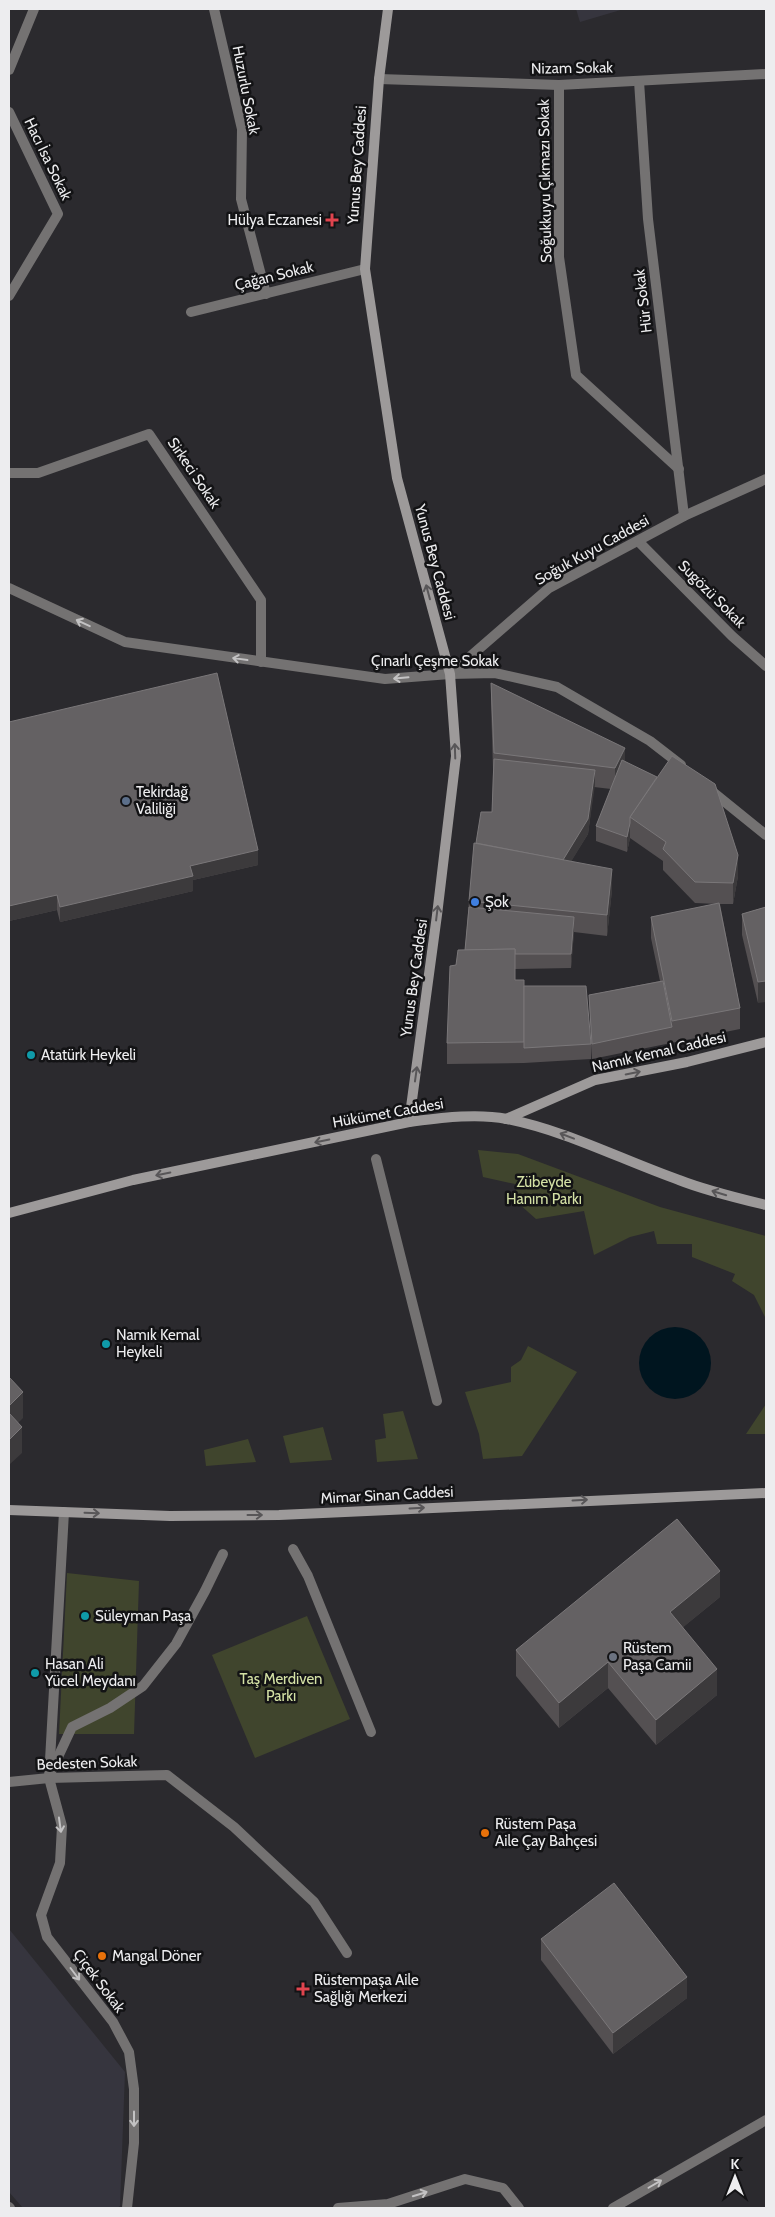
<svg xmlns="http://www.w3.org/2000/svg" width="775" height="2217" font-family="Cabin,sans-serif">
	<rect width="100%" height="100%" fill="#2b2a2e"/>
	<g fill="#36353e">
		<polygon points="576,9 624,9 580,22"/>
		<polygon points="9,1929 125,2072 120,2206 117,2208 23,2208 9,2192"/>
	</g>
	<g fill="#40452d">
		<polygon points="478,1150 518,1154 660,1207 766,1236 766,1319 754,1295 732,1281 735,1274 692,1257 692,1244 657,1244 654,1231 630,1237 594,1255 584,1211 536,1219 518,1203 515,1184 483,1177"/>
		<polygon points="528,1346 577,1372 522,1456 483,1459 479,1434 465,1392 511,1382 511,1367 521,1360"/>
		<polygon points="766,1404 766,1434 746,1434"/>
		<polygon points="403,1411 418,1459 377,1462 375,1440 386,1438 383,1414"/>
		<polygon points="323,1427 332,1460 290,1463 283,1436"/>
		<polygon points="248,1439 256,1462 206,1466 204,1450"/>
		<polygon points="67,1573 139,1581 134,1734 59,1734"/>
		<polygon points="307,1616 350,1719 255,1758 212,1655"/>
	</g>
	<circle fill="#00151f" cx="675" cy="1363" r="36"/>
	<g fill="none" stroke-linecap="round" stroke-linejoin="round">
		<g stroke="#747272" stroke-width="10">
			<polyline points="214,9 242,129 241,199 266,294"/>
			<polyline points="9,70 34,9"/>
			<polyline points="379,79 559,85 766,74"/>
			<polyline points="639,81 648,219 684,516"/>
			<polyline points="559,85 559,257 576,375 679,469"/>
			<polyline points="9,112 58,214 9,296"/>
			<polyline points="191,312 365,269"/>
			<polyline points="9,473 38,473 149,434 261,600 261,662"/>
			<polyline points="638,541 732,636 766,666"/>
			<polyline points="9,588 125,642 385,679 450,674 495,673 557,687 650,741 681,765"/>
			<polyline points="450,674 549,588 684,516 766,479"/>
			<polyline points="709,789 766,835"/>
			<polyline points="376,1159 437,1401"/>
			<polyline points="64,1512 49,1778 62,1826 60,1863 41,1915 47,1937 113,2022 129,2052 134,2089 134,2143 127,2208"/>
			<polyline points="293,1549 308,1576 371,1732"/>
			<polyline points="51,1772 72,1727 110,1708 143,1686 176,1644 205,1591 223,1554"/>
			<polyline points="9,1782 49,1778 167,1775 234,1827 314,1902 347,1953"/>
			<polyline points="9,2207 10,2208"/>
			<polyline points="338,2208 388,2204 465,2179 503,2188 519,2208"/>
			<polyline points="613,2208 766,2120"/>
		</g>
		<g stroke="#9d9a9a" stroke-width="10">
			<polyline points="388,9 379,79 365,269 397,478 450,674 456,756 437,915 409,1122"/>
			<polyline points="506,1119 595,1080 687,1062 766,1042"/>
			<path d="M9,1213L133,1180L409,1122C441,1118 476,1113 507,1119C567,1131 622,1160 679,1180C707,1191 737,1198 766,1205"/>
			<polyline points="9,1510 170,1516 279,1515 766,1493"/>
		</g>
	</g>
	<g fill="#545052" fill-rule="evenodd">
		<path d="M491,683L625,761L738,876L733,904H720L740,1008V1029L592,1059L591,1045V1059L524,1063L447,1064V1043L456,965L465,950L469,901L492,812L493,769L491,704ZM594,787L611,789L596,826V841L627,852L630,838L663,861V870L695,903L718,904L651,917V938L660,981L589,995L591,1042L524,986L515,980V969L571,968L574,932L607,936L612,890L571,861L588,834Z"/>
		<polygon points="9,722 258,865 193,880 193,891 60,922 57,910 9,921"/>
		<polygon points="766,907 758,1003 742,935 742,914"/>
		<polygon points="720,1597 683,1627 717,1695 656,1745 608,1688 559,1728 516,1676 516,1650"/>
		<polygon points="541,1939 687,1998 613,2054 541,1960"/>
	</g>
	<g fill="#3c3a3c">
		<polygon points="625,748 625,769 615,789 615,768"/>
		<polygon points="595,770 595,785 588,834 560,880 560,865"/>
		<polygon points="630,823 630,838 627,852 627,837"/>
		<polygon points="258,850 258,865 193,880 193,891 60,922 60,907 190,866"/>
		<polygon points="738,855 738,876 733,904 733,883"/>
		<polygon points="612,869 612,890 607,936 607,915"/>
		<polygon points="57,895 57,910 9,921 9,906"/>
		<polygon points="574,917 574,932 571,968 571,954"/>
		<polygon points="766,981 766,1002 758,1003 758,982"/>
		<polygon points="23,1392 23,1418 9,1432 9,1406"/>
		<polygon points="22,1427 22,1453 9,1465 9,1440"/>
		<polygon points="720,1571 720,1597 670,1638 670,1612"/>
		<polygon points="608,1662 608,1688 559,1728 559,1703"/>
		<polygon points="717,1669 717,1695 656,1745 656,1720"/>
		<polygon points="687,1977 687,1998 613,2054 613,2033"/>
	</g>
	<g fill="#646163" stroke="#7a7779">
		<polygon points="217,673 258,850 190,866 193,876 60,907 57,895 9,906 9,722"/>
		<polygon points="491,683 625,748 615,768 494,753"/>
		<polygon points="672,756 715,784 738,855 733,883 695,882 663,849 666,842 630,817"/>
		<polygon points="494,759 595,770 588,819 563,860 476,843 481,812 492,812"/>
		<polygon points="622,760 657,777 630,817 630,823 627,837 596,826"/>
		<polygon points="474,843 612,869 607,915 469,901"/>
		<polygon points="719,903 740,1008 672,1021 651,917"/>
		<polygon points="469,907 574,917 571,954 515,954 515,949 465,950"/>
		<polygon points="766,907 766,981 758,982 742,914"/>
		<polygon points="515,949 515,980 524,980 524,1042 447,1043 450,966 456,965 458,950"/>
		<polygon points="663,981 672,1027 592,1044 589,995"/>
		<polygon points="524,986 586,986 591,1044 524,1048"/>
		<polygon points="9,1377 23,1392 9,1406"/>
		<polygon points="9,1413 22,1427 9,1440"/>
		<polygon points="677,1519 720,1571 670,1612 717,1669 656,1720 608,1662 559,1703 516,1650"/>
		<polygon points="614,1883 687,1977 613,2033 541,1939"/>
	</g>
	<defs><path id="oneway-shaft" d="M-6 0H5M1.5-3L5.5 0L1.5 3" fill="none" stroke-width="1.6" stroke-linecap="round" stroke-linejoin="round" transform="scale(1.25)"/></defs>
	<g stroke="#585658">
		<use href="#oneway-shaft" transform="translate(428 592) rotate(-105)"/>
		<use href="#oneway-shaft" transform="translate(455 751) rotate(-92)"/>
		<use href="#oneway-shaft" transform="translate(437 913) rotate(-83)"/>
		<use href="#oneway-shaft" transform="translate(633 1073) rotate(-11)"/>
		<use href="#oneway-shaft" transform="translate(416 1074) rotate(-82)"/>
		<use href="#oneway-shaft" transform="translate(567 1136) rotate(-159)"/>
		<use href="#oneway-shaft" transform="translate(322 1141) rotate(168)"/>
		<use href="#oneway-shaft" transform="translate(163 1174) rotate(168)"/>
		<use href="#oneway-shaft" transform="translate(719 1193) rotate(-163)"/>
		<use href="#oneway-shaft" transform="translate(580 1500) rotate(-3)"/>
		<use href="#oneway-shaft" transform="translate(417 1508) rotate(-3)"/>
		<use href="#oneway-shaft" transform="translate(92 1513) rotate(2)"/>
		<use href="#oneway-shaft" transform="translate(255 1515)"/>
	</g>
	<g stroke="#c3c2c3">
		<use href="#oneway-shaft" transform="translate(83 623) rotate(-155)"/>
		<use href="#oneway-shaft" transform="translate(240 659) rotate(-172)"/>
		<use href="#oneway-shaft" transform="translate(401 678) rotate(175)"/>
		<use href="#oneway-shaft" transform="translate(60 1825) rotate(82)"/>
		<use href="#oneway-shaft" transform="translate(75 1974) rotate(53)"/>
		<use href="#oneway-shaft" transform="translate(134 2119) rotate(90)"/>
		<use href="#oneway-shaft" transform="translate(655 2184) rotate(-30)"/>
		<use href="#oneway-shaft" transform="translate(420 2194) rotate(-17)"/>
	</g>
	<g fill="#e0444e" stroke="#131315" stroke-width="2">
		<path d="M329.5 212.5h5v5h5v5h-5v5h-5v-5h-5v-5h5z"/>
		<path d="M300.5 1981.5h5v5h5v5h-5v5h-5v-5h-5v-5h5z"/>
	</g>
	<circle fill="#5c6f8a" stroke="#131315" stroke-width="2" cx="126" cy="801" r="5"/>
	<circle fill="#3f7fe0" stroke="#131315" stroke-width="2" cx="475" cy="902" r="5"/>
	<g fill="#0f9aa8" stroke="#131315" stroke-width="2">
		<circle cx="31" cy="1055" r="5"/>
		<circle cx="106" cy="1344" r="5"/>
		<circle cx="85" cy="1616" r="5"/>
		<circle cx="35" cy="1673" r="5"/>
	</g>
	<circle fill="#6b7280" stroke="#131315" stroke-width="2" cx="613" cy="1657" r="5"/>
	<g fill="#e8710a" stroke="#131315" stroke-width="2">
		<circle cx="485" cy="1833" r="5"/>
		<circle cx="102" cy="1956" r="5"/>
	</g>
	<g text-anchor="middle" dominant-baseline="central" stroke-width="5" stroke-linejoin="round" paint-order="stroke">
		<g font-size="15" fill="#ededef" stroke="#131315">
			<text transform="translate(572 68) rotate(-1)">Nizam Sokak</text>
			<text transform="translate(246 90) rotate(79)">Huzurlu Sokak</text>
			<text transform="translate(48 159) rotate(64)">Hacı İsa Sokak</text>
			<text transform="translate(357 165) rotate(-86)">Yunus Bey Caddesi</text>
			<text transform="translate(545 181) rotate(-91)">Soğukkuyu Çıkmazı Sokak</text>
			<text transform="translate(274 276) rotate(-14)">Çağan Sokak</text>
			<text transform="translate(643 301) rotate(-97)">Hür Sokak</text>
			<text transform="translate(194 473) rotate(56)">Sirkeci Sokak</text>
			<text transform="translate(592 550) rotate(-29)">Soğuk Kuyu Caddesi</text>
			<text transform="translate(435 562) rotate(75)">Yunus Bey Caddesi</text>
			<text transform="translate(712 594) rotate(45)">Sugözü Sokak</text>
			<text x="435" y="661">Çınarlı Çeşme Sokak</text>
			<text transform="translate(414 978) rotate(-82)">Yunus Bey Caddesi</text>
			<text transform="translate(659 1052) rotate(-13)">Namık Kemal Caddesi</text>
			<text transform="translate(388 1113) rotate(-10)">Hükümet Caddesi</text>
			<text transform="translate(387 1495) rotate(-3)">Mimar Sinan Caddesi</text>
			<text transform="translate(87 1763) rotate(-2)">Bedesten Sokak</text>
			<text transform="translate(99 1981) rotate(53)">Çiçek Sokak</text>
		</g>
		<g font-size="15" fill="#ededef" stroke="#131315" text-anchor="start">
			<text x="322" y="220" text-anchor="end">Hülya Eczanesi</text>
			<text x="136" y="792">Tekirdağ<tspan x="136" dy="17">Valiliği</tspan></text>
			<text x="485" y="902">Şok</text>
			<text x="41" y="1055">Atatürk Heykeli</text>
			<text x="116" y="1335">Namık Kemal<tspan x="116" dy="17">Heykeli</tspan></text>
			<text x="95" y="1616">Süleyman Paşa</text>
			<text x="623" y="1648">Rüstem<tspan x="623" dy="17">Paşa Camii</tspan></text>
			<text x="45" y="1664">Hasan Ali<tspan x="45" dy="17">Yücel Meydanı</tspan></text>
			<text x="495" y="1824">Rüstem Paşa<tspan x="495" dy="17">Aile Çay Bahçesi</tspan></text>
			<text x="112" y="1956">Mangal Döner</text>
			<text x="314" y="1980">Rüstempaşa Aile<tspan x="314" dy="17">Sağlığı Merkezi</tspan></text>
		</g>
		<g font-size="15" fill="#d4e1a5" stroke="#131315">
			<text x="544" y="1182">Zübeyde<tspan x="544" dy="17">Hanım Parkı</tspan></text>
			<text x="281" y="1679">Taş Merdiven<tspan x="281" dy="17">Parkı</tspan></text>
		</g>
	</g>
	<rect width="775" height="2217" fill="none" stroke="#ededef" stroke-width="20"/>
	<g transform="translate(735 2177)" stroke="#131315" stroke-width="4" paint-order="stroke">
	<path d="M0-4L9 19L0 12L-9 19Z" fill="#ededef"/>
	<text y="-8" font-size="14" font-weight="bold" text-anchor="middle" fill="#ededef">K</text>
	</g>
</svg>
